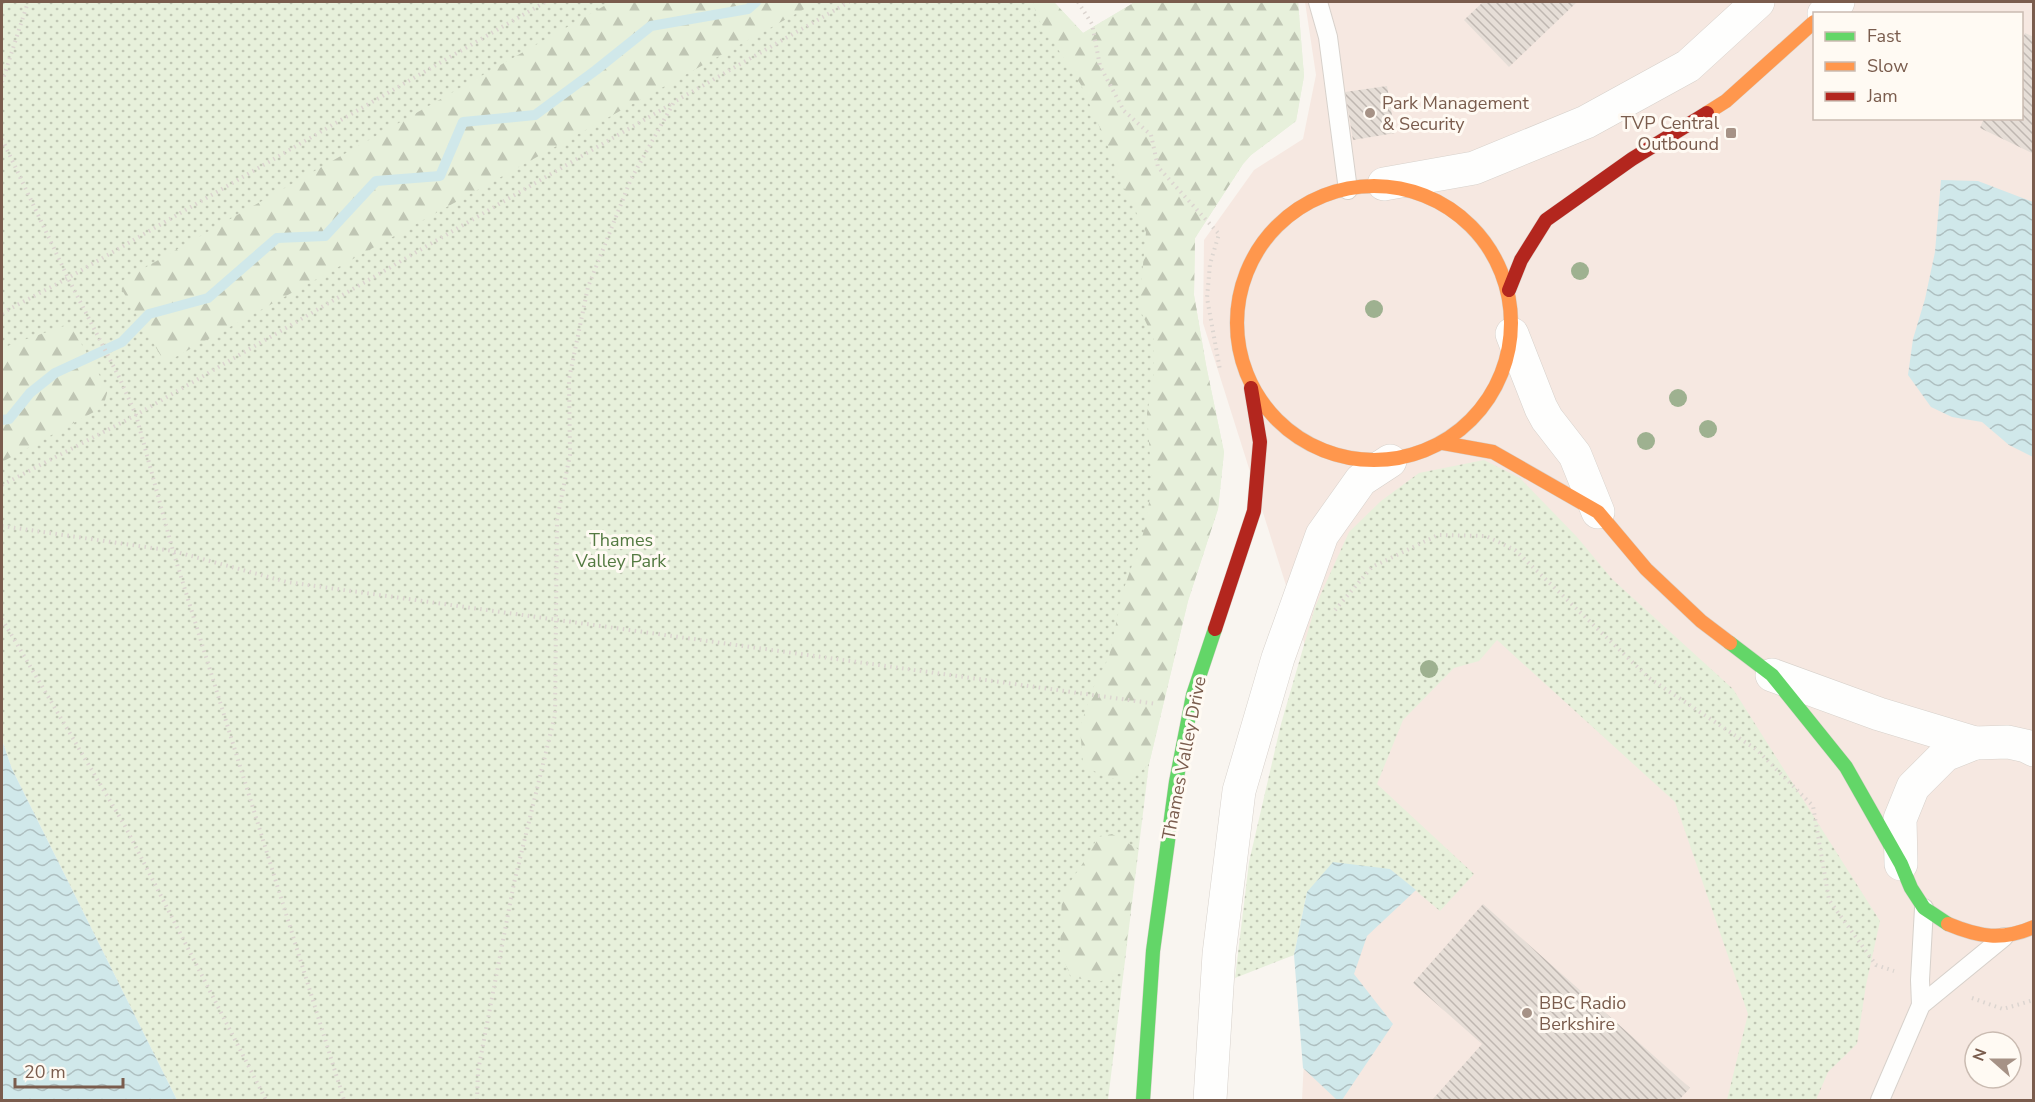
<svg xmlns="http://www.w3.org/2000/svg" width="2035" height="1102" font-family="'Nunito Sans',sans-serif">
	<defs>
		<pattern id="grass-dots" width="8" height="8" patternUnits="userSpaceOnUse" patternTransform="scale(1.5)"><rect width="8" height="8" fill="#e7f0db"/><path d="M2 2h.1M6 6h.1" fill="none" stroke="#c0c6b4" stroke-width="1.8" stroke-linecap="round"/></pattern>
		<pattern id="forest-firs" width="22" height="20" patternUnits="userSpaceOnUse" patternTransform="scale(1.5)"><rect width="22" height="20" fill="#e7f0db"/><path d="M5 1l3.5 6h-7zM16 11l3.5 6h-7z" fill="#c0c6b4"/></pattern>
		<pattern id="water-waves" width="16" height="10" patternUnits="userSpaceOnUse" patternTransform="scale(1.5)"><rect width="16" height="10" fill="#d0e8ea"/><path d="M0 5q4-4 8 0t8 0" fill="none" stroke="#aebfc0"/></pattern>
		<pattern id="building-back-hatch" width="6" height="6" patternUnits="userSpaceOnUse" patternTransform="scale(1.5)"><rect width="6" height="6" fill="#e6ded7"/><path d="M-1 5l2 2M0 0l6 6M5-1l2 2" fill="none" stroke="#bfb7b1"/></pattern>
	</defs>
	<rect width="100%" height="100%" fill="#f9f5f0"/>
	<path fill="#f6e8e1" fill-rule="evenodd" d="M1305,2H2033V1100H1302L1322,699L1203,323L1204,240L1254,170L1303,139L1316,75ZM1814,14H2022V118H1814ZM1975,1042H2011V1078H1975Z"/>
	<g fill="url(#grass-dots)">
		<polygon points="2,2 1054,2 1083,33 1135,2 1298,2 1304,76 1296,121 1251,155 1243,164 1195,238 1194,295 1206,365 1224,452 1218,509 1188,601 1149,764 1108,1100 177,1100 12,769 2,740"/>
		<polygon points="1484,460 1520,478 1577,537 1612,579 1733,689 1880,921 1866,985 1857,1044 1828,1072 1816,1100 1727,1100 1748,1014 1675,802 1497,640 1479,661 1454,668 1403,720 1377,784 1474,874 1440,911 1390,869 1307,892 1294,955 1235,978 1249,862 1281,724 1315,607 1349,532 1381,501 1419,473"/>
	</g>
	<g fill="url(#forest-firs)">
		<polygon points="611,2 817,2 165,363 118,283"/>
		<polygon points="1033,2 1054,2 1083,33 1135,2 1298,2 1304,76 1296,121 1251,155 1243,164 1195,238 1194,295 1206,365 1224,452 1218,509 1188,601 1149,764 1130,781 1105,777 1083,765 1080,727 1093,688 1109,657 1123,591 1143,534 1152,487 1147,413 1154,379 1154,339 1139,308 1146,232 1120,180 1107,144 1081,85 1037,17"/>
		<polygon points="70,324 108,390 103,407 2,462 2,349 12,344"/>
		<polygon points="1112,834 1138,849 1123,972 1099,982 1071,977 1060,951 1062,894 1083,863 1098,837"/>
	</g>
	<g fill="url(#water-waves)">
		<polygon points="1941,180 1978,181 2033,202 2033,457 2009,445 1982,422 1952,417 1931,407 1908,375 1913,339 1925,299 1935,252"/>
		<polygon points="2,740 12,769 177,1100 2,1100"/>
		<polygon points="1333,862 1390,869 1416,890 1367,936 1354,974 1393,1024 1342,1100 1337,1100 1303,1068 1294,955 1307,892"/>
	</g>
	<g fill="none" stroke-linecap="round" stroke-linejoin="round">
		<polyline stroke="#d0e8ea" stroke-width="10" points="2,420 9,419 30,393 55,373 122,342 149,314 208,298 277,238 325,236 376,181 440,176 463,122 535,115 596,70 651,26 748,9 756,2"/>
	</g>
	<g fill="url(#building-back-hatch)">
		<polygon points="1483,2 1577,2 1509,67 1464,20"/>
		<polygon points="2025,33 2034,37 2034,154 1980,128 1984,118 2022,118 2022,41"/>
		<polygon points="1387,86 1395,133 1353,140 1345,92"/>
		<polygon points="1483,904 1690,1088 1679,1100 1432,1100 1482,1044 1413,983"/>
	</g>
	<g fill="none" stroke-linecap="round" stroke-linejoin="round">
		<defs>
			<g id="lane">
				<polyline points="1318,2 1328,37 1348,190"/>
				<polyline points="1921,1005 1920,980 1924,908"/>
				<polyline points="1880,1100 1921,1005 2004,937"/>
			</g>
			<g id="street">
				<polyline points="1824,14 1838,2"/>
				<polyline points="1384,184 1474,168 1586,122 1688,66 1758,2"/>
				<polyline points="1512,334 1541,408 1547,419 1575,455 1598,512"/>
				<polyline points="1772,675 1879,714 1975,743 2008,742 2026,746 2034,750"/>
				<polyline points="1901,864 1900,819 1913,787 1945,755 1975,743"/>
				<polyline points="1210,1100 1219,954 1239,791 1278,658 1322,535 1361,480 1390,461"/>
			</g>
			<g id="fast">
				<polyline points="1730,643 1772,675 1846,767 1901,864 1911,888 1924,908 1948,924"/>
				<polyline points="1143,1100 1153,951 1176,782 1193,695 1215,629"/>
			</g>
			<g id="slow">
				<polyline points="1707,113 1726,101 1814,22"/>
				<circle cx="1374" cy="323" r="137"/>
				<polyline points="1443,443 1493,452 1598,512 1646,569 1701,621 1730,643"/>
				<path d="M1948,924C1979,937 2002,941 2034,927"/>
			</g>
			<g id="jam">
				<polyline points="1509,290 1521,260 1546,220 1632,159 1707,113"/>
				<polyline points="1215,629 1254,511 1260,442 1251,388"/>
			</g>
		</defs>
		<use href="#lane" stroke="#d7d1cb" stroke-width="20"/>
		<use href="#street" stroke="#d7d1cb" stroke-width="34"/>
		<use href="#fast" stroke="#d9d2cb" stroke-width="15"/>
		<use href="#slow" stroke="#d9d2cb" stroke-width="15"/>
		<use href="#jam" stroke="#d9d2cb" stroke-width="15"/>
		<g stroke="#dcd5d0" stroke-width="4" stroke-dasharray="1.5 4.5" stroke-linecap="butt">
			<polyline points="1078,2 1092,24 1100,66 1124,111 1151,135 1158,167 1219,234 1210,264 1207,298 1220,370"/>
			<polyline points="2,82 28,2"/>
			<polyline points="2,139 68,278 120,379 136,415 173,551 344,1100"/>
			<polyline points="2,313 68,278 545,2"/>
			<polyline points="2,485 136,415 673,103"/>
			<polyline points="2,526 173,551 287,582 1157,704"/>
			<polyline points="1335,610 1372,567 1438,535 1486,536 1515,550 1649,678 1757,750 1813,806 1829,900 1876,965 1894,971"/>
			<polyline points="2,619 125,826 266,1100"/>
			<polyline points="1972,998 2003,1009 2034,1000"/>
			<polyline points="477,1100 478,1071 514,883 555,715 557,519 570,455 569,379 588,287 631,179 674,102 849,2"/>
		</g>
		<use href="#lane" stroke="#fefefd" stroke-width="18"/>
		<use href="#street" stroke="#fefefd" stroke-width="33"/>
		<use href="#fast" stroke="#63d668" stroke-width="14"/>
		<use href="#slow" stroke="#ff974d" stroke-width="14"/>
		<use href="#jam" stroke="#b3261e" stroke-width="14"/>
	</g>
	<g fill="#9eb190">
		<circle cx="1580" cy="271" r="9"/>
		<circle cx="1374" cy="309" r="9"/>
		<circle cx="1678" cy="398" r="9"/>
		<circle cx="1708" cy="429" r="9"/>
		<circle cx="1646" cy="441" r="9"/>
		<circle cx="1429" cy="669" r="9"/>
	</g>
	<g fill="#a69286" stroke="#fffaf3" stroke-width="2">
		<circle cx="1370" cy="113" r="6"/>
		<rect x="1725" y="127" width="12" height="12" rx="3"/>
		<circle cx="1527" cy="1013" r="6"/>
	</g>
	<g text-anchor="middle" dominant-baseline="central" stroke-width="6" stroke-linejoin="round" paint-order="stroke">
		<g font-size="18" fill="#7a5c4d" stroke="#fffaf3" text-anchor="start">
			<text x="1382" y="103">Park Management<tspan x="1382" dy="21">&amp; Security</tspan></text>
			<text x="1719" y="123" text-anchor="end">TVP Central<tspan x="1719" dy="21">Outbound</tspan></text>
			<text x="1539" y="1003">BBC Radio<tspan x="1539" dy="21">Berkshire</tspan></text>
		</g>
		<g font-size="18" fill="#537a41" stroke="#fffaf3">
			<text x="621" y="540">Thames<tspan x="621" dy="21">Valley Park</tspan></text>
		</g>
		<g font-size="18" fill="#7a5c4d" stroke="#fffaf3">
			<text transform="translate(1184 758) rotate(-79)">Thames Valley Drive</text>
		</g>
	</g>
	<rect width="2035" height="1102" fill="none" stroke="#7a5c4d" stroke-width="6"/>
	<rect x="1813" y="12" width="210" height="108" fill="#fffaf3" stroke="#cabbb1" stroke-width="1.5"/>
	<rect x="1825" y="32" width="30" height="9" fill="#63d668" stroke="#cabbb1" stroke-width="1.5"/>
	<text x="1867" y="42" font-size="18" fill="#7a5c4d">Fast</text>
	<rect x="1825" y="62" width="30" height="9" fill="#ff974d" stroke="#cabbb1" stroke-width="1.5"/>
	<text x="1867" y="72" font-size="18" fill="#7a5c4d">Slow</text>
	<rect x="1825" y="92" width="30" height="9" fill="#b3261e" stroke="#cabbb1" stroke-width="1.5"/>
	<text x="1867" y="102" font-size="18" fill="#7a5c4d">Jam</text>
	<g transform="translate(1993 1060) rotate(291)"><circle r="28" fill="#fffaf3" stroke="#cabbb1" stroke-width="1.5"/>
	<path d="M0-4.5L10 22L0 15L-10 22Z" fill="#a69286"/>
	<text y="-9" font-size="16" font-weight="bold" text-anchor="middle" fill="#7a5c4d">N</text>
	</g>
	<path d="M15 1078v9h108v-9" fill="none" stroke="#7a5c4d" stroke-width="3"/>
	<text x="24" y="1078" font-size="18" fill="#7a5c4d" stroke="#fffaf3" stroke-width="4.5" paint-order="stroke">20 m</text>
</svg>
